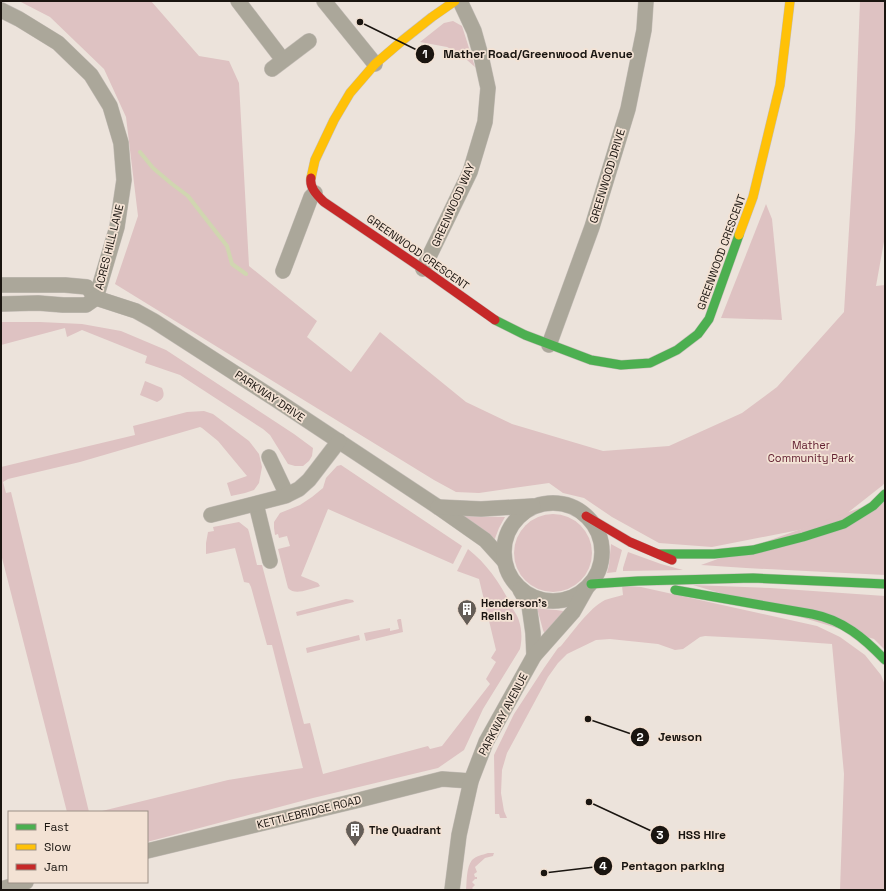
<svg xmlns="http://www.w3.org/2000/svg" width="886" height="891" font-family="'Space Grotesk',sans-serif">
	<rect width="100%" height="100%" fill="#ece3db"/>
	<g fill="#dec2c2">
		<polygon points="19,1 151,1 199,56 229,61 239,83 249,266 317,321 307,337 351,372 380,332 466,402 512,424 603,451 669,446 742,413 777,387 844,312 855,131 860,1 885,1 885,236 876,286 885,285 885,482 883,485 841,518 799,530 712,547 659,543 612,517 584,498 563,493 549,483 479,493 456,492 434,480 115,284 138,216 126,117 104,69 50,17"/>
		<polygon points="453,21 462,26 475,67 459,53 447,47 420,42 444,23"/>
		<polygon points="766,204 772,219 782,320 721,318"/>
		<polygon points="1,322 40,322 82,324 121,331 166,350 294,434 313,448 312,456 309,461 303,466 295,466 288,464 270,435 263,429 180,375 145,363 147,356 82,330 67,337 65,328 1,345"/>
		<path d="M145,381L162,388C165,395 164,399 157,402L140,395Z"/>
		<polygon points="204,411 213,414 249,441 259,454 262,467 259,483 254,490 245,493 231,496 227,483 247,476 218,441 202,428 200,427 80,462 8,479 3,482 6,493 11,492 89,812 67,812 1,554 1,467 135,435 133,426 187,412"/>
		<path d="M341,465L462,546L453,564L328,509L301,576L318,583L320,586L318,587C309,589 295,596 288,588L278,549L290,546L287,536L279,538L278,534L275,535L274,528V522L280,513L300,505L312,497L323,488L326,478L337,466Z"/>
		<polygon points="885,499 885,575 746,568 701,565"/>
		<circle cx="553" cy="553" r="39"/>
		<polygon points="463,516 505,517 499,528 494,541"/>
		<path d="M239,522L248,529L249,532L257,565H262L304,724L310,723L323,774L428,746L430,749L442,746L490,684L486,679L496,662L491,658L496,650L479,579L457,571L468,549C487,564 500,583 511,605C513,610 518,616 519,621C522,630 522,640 520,649L483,709L464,750L438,768L313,798L147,842V812H98L228,780L303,768L272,645H267L251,587L249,583L244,582L235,548L206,554V543L208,532L214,531L213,527Z"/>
		<polygon points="611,544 622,550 616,572 607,573 609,565"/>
		<polygon points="628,552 661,564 683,570 623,571 623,568"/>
		<polygon points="693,585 770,588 885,596 885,650 874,639"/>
		<path d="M622,586L641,587L817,626L840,637L865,655L881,675L885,685V890H840L844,774L832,644L763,639L705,636L700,637L683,649L675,650L658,644L610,639L596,640L567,654L558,663L548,677L507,753L502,770L501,793L504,811L507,818H500L499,814H495L494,755L514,714L544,668L558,648L561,646C573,632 589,608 605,600C610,598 617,597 623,595Z"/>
		<polygon points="346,599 353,600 354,602 297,616 296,612"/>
		<path d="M537,608C546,610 554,609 563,611V613L545,635L543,630Z"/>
		<polygon points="399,619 401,619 403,632 366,641 364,633 390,628 390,631 399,629 397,620"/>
		<polygon points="359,635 360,640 307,653 306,648"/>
		<path d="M488,853H494L493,856L485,858L475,867L477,872L474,874L475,877H477V879H475L472,882L475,885L472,888L474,890H466C467,881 466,868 472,860C476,856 482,855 488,853Z"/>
	</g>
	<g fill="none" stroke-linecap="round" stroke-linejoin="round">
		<polyline stroke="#d0d6b0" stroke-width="4" points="140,152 153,168 172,184 188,196 227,246 232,264 246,274"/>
		<defs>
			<g id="street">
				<polyline points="238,1 283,60"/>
				<polyline points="324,1 375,64"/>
				<polyline points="1,10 19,19 58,43 91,75 110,106 121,143 124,180 117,227 96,298"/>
				<polyline points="272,69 309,41"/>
				<polyline points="423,269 470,172 485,122 488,88 481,56 474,31 460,1"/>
				<polyline points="283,271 311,197 315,193"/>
				<polyline points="1,285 65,285 87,287 96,298 136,311 154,321 275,399 438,507 485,540 504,561"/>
				<polyline points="1,304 38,303 63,305 86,305 96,298"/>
				<polyline points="549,345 592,227 628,109 644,30 646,1"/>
				<polyline points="269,457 287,495"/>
				<circle cx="553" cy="552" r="49"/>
				<polyline points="256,504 270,561"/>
				<polyline points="438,507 481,509 533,506"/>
				<polyline points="211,515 285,496 299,489 309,480 339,441"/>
				<polyline points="520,590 529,605 533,633 534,656"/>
				<polyline points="147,851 355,801 442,779 471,781"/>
				<polyline points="1,889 26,882"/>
				<polyline points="452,890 459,835 471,781 486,742 534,656 573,612 586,589"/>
			</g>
			<g id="fast">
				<polyline points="495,320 525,335 591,360 621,365 650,363 677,350 698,334 709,319 739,235"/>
				<polyline points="659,554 714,554 753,550 803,537 844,524 873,506 885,494"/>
				<polyline points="591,584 638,581 753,578 885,584"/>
				<path d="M675,590L812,614C843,620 864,638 885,660"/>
			</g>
			<g id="slow">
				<polyline points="311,178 315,160 334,120 350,93 375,64 403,40 432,17 455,1"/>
				<polyline points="739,235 753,197 780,85 790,1"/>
			</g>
			<g id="jam">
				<path d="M311,178C309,188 318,196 324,202L423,269L495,320"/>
				<polyline points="586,516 630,542 672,560"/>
			</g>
		</defs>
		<use href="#street" stroke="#c5beb8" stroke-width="16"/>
		<use href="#fast" stroke="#c5beb8" stroke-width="10"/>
		<use href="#slow" stroke="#c5beb8" stroke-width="10"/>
		<use href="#jam" stroke="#c5beb8" stroke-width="10"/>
		<use href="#street" stroke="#aba79a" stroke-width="15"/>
		<use href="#fast" stroke="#4caf50" stroke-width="9"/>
		<use href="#slow" stroke="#ffc107" stroke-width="9"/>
		<use href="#jam" stroke="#c62828" stroke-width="9"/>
	</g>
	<defs>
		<symbol id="building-pin" viewBox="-11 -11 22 30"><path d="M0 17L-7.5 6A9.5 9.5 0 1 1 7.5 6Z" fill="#645d57" stroke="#f3e2d4"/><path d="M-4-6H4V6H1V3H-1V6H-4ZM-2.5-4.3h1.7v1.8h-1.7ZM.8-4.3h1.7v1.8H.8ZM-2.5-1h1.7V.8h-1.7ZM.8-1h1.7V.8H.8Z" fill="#fff"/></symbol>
	</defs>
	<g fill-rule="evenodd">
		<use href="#building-pin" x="456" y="598" width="22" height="30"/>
		<use href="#building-pin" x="344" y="819" width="22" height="30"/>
	</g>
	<g text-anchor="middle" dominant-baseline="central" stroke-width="3.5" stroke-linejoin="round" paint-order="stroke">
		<g font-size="11" fill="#1a1510" stroke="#f3e2d4">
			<text transform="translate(607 176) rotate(-73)">GREENWOOD DRIVE</text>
			<text transform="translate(453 205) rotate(-66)">GREENWOOD WAY</text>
			<text transform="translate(109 247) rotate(-76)">ACRES HILL LANE</text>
			<text transform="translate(418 252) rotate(35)">GREENWOOD CRESCENT</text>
			<text transform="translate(721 252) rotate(-70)">GREENWOOD CRESCENT</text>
			<text transform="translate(270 396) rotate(34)">PARKWAY DRIVE</text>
			<text transform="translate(503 714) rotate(-62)">PARKWAY AVENUE</text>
			<text transform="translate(309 812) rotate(-14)">KETTLEBRIDGE ROAD</text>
		</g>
		<g font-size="11" fill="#632132" stroke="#f3e2d4">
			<text x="811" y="445">Mather<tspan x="811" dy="13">Community Park</tspan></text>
		</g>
		<g font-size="11" font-weight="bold" fill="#1a1510" stroke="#f3e2d4" text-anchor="start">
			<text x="481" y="603">Henderson's<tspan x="481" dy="13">Relish</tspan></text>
			<text x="369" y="830">The Quadrant</text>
		</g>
	</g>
	<path fill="none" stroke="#1a1510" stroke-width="1.5" d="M360 22L425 54M588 719L640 737M589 802L660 835M544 873L603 866"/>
	<g fill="#1a1510" stroke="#f3e2d4" stroke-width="1.5">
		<circle cx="360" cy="22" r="4"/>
		<circle cx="588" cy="719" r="4"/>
		<circle cx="589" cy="802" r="4"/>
		<circle cx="544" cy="873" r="4"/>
		<circle cx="425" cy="54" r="10"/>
		<circle cx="640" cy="737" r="10"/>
		<circle cx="660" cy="835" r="10"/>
		<circle cx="603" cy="866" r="10"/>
	</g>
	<g font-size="12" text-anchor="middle" font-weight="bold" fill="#fff">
		<text x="425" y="58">1</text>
		<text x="640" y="741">2</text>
		<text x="660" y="839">3</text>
		<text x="603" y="870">4</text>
	</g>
	<g font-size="12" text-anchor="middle" font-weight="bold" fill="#1a1510" stroke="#f3e2d4" stroke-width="3.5" stroke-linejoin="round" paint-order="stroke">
		<text x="538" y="58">Mather Road/Greenwood Avenue</text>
		<text x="680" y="741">Jewson</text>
		<text x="702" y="839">HSS Hire</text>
		<text x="673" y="870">Pentagon parking</text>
	</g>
	<rect width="886" height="891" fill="none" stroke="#1a1510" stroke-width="4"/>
	<rect x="8" y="811" width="140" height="72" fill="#f3e2d4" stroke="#9c9086"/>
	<rect x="16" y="824" width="20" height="6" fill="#4caf50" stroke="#9c9086"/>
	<text x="44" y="831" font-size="12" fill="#1a1510">Fast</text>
	<rect x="16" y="844" width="20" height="6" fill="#ffc107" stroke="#9c9086"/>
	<text x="44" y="851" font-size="12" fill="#1a1510">Slow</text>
	<rect x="16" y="864" width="20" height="6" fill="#c62828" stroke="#9c9086"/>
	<text x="44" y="871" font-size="12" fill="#1a1510">Jam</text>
</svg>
